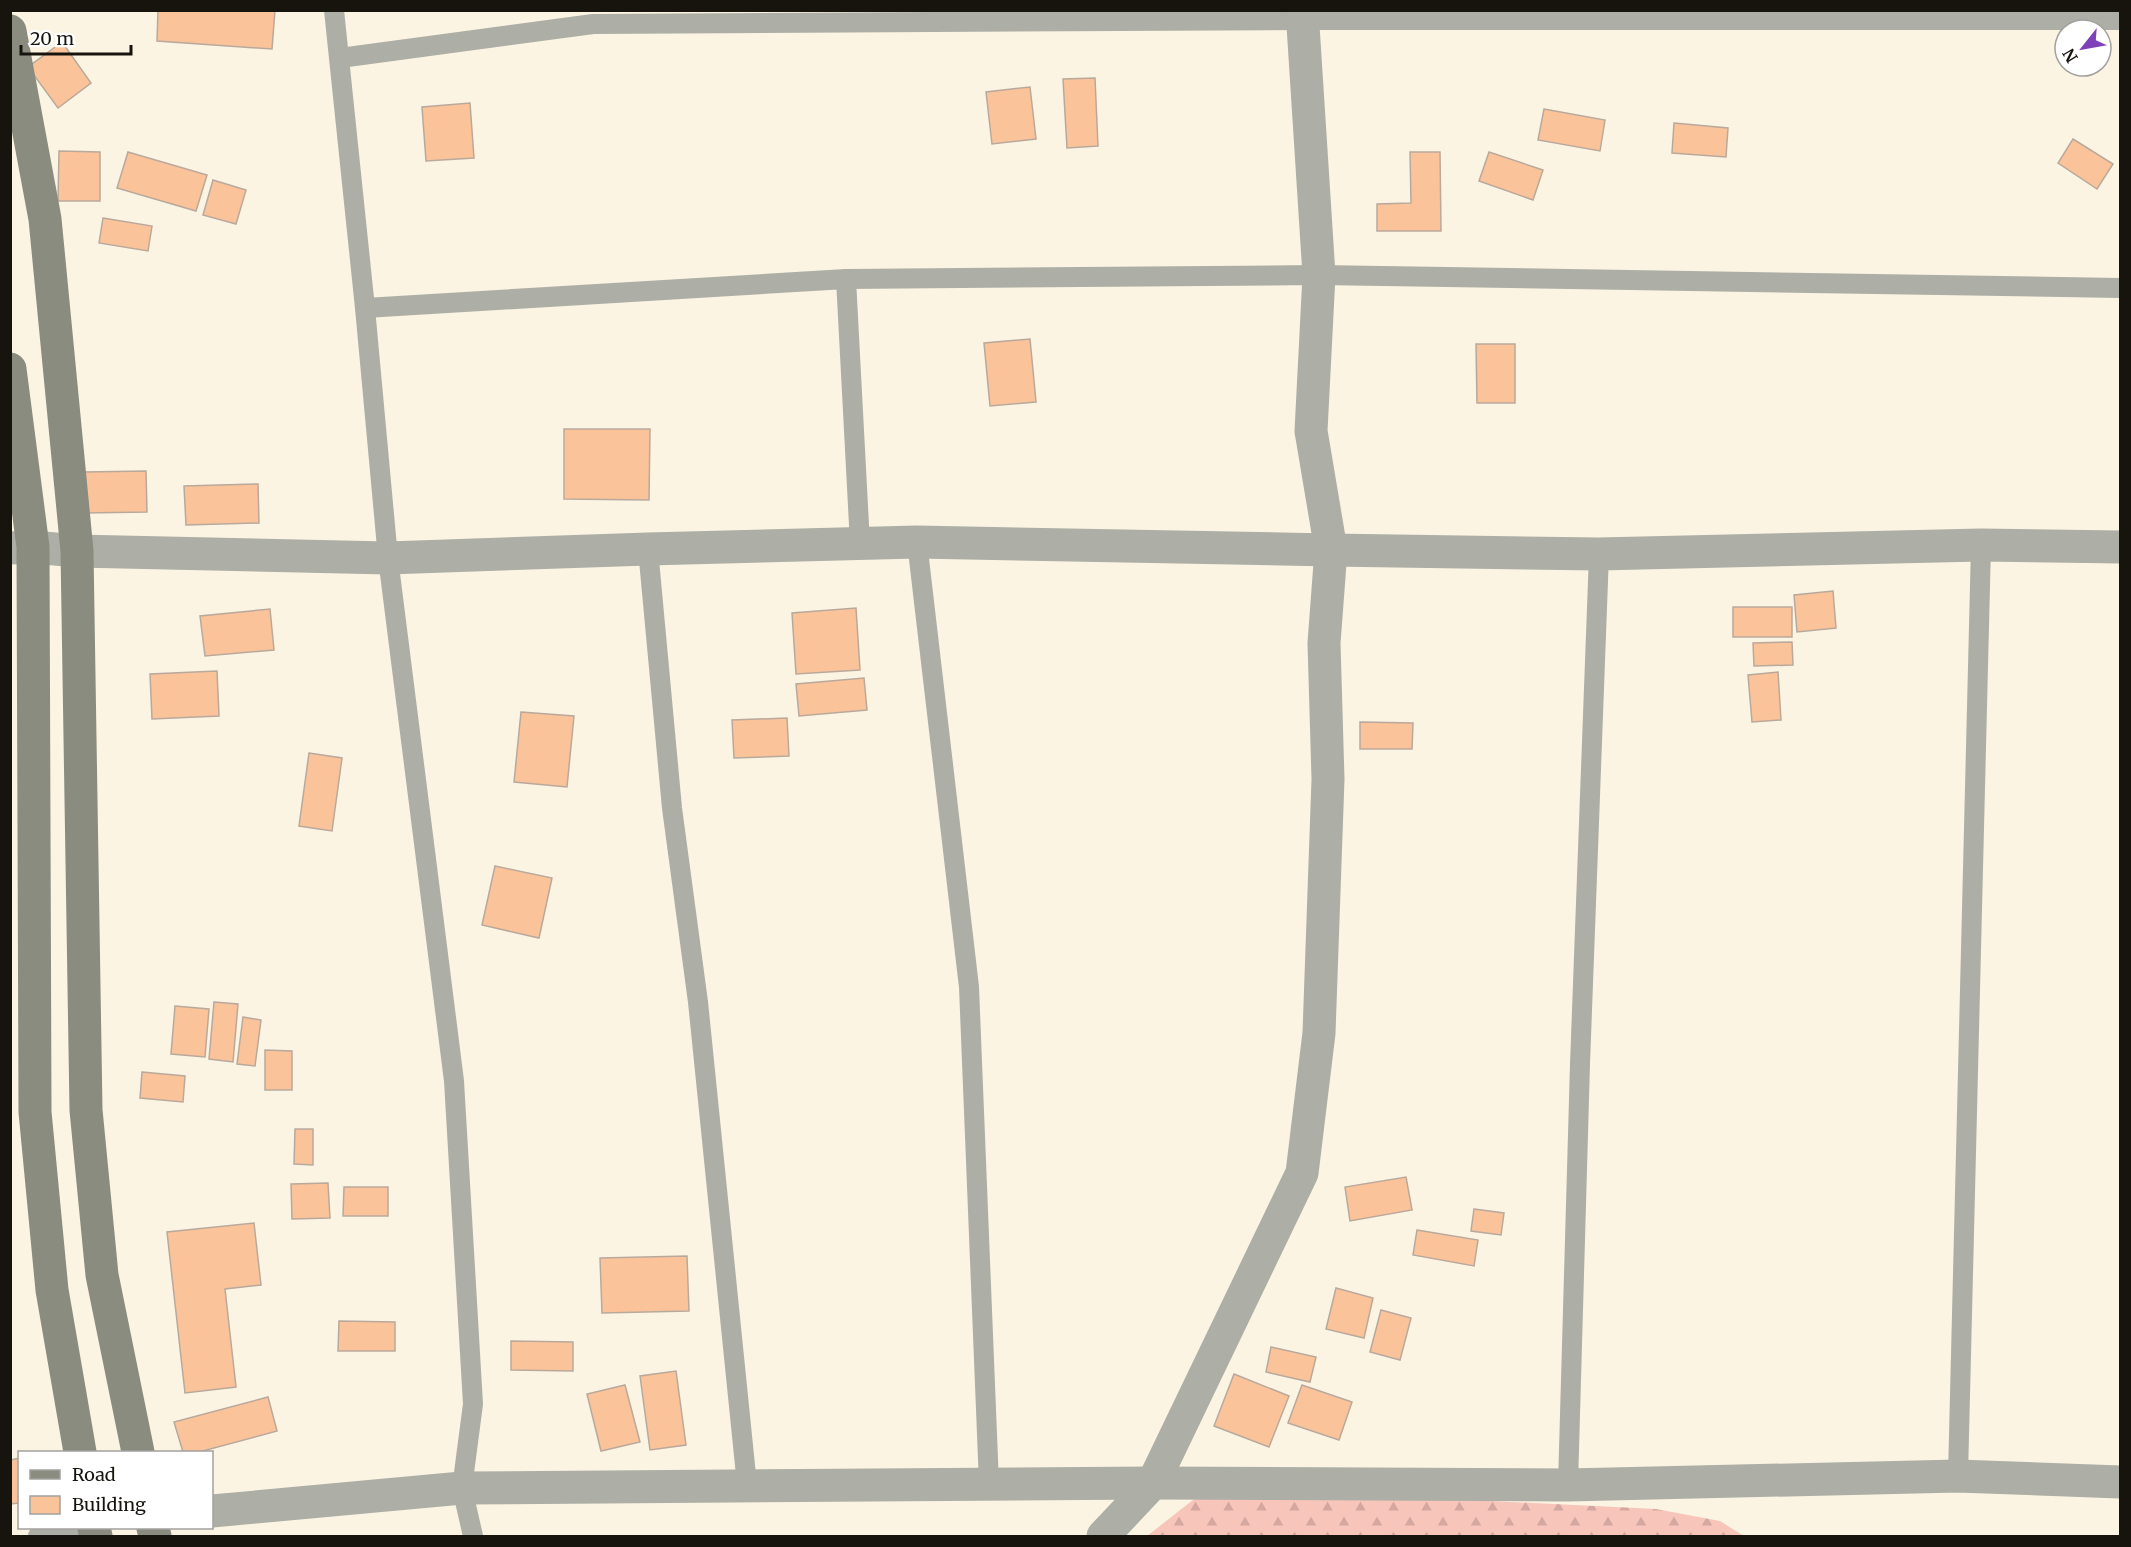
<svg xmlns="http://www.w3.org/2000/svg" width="2131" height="1547" font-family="Merriweather,serif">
	<defs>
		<pattern id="forest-firs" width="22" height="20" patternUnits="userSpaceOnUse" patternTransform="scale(1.5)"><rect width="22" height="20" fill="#f8c5bb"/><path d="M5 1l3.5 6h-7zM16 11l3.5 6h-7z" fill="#d4a8a0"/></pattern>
	</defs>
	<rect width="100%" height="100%" fill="#fcf4e2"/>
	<polygon fill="url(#forest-firs)" points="1198,1496 1408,1497 1656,1509 1720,1521 1744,1536 1147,1536"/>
	<g fill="#fbc399" stroke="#b9a99d" stroke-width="1.5">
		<polygon points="158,10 275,10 272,49 157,41"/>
		<polygon points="62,42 91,83 58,108 28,67"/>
		<polygon points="1095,78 1098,146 1067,148 1063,79"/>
		<polygon points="1030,87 1036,139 992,144 986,92"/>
		<polygon points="470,103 474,158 426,161 422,107"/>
		<polygon points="1544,109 1605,120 1600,151 1538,140"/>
		<polygon points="1674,123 1728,128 1726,157 1672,153"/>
		<polygon points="2073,139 2113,164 2097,189 2058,163"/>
		<polygon points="59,151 100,152 100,201 58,201"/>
		<polygon points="128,152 207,175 196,211 117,188"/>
		<polygon points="1410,152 1440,152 1441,231 1377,231 1377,204 1411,203"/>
		<polygon points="1489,152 1543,170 1533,200 1479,181"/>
		<polygon points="213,180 246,190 236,224 203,215"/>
		<polygon points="103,218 152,226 148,251 99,243"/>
		<polygon points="1030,339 1036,402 990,406 984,343"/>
		<polygon points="1476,344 1515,344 1515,403 1477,403"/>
		<polygon points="564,429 650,429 649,500 564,499"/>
		<polygon points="146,471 147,512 84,513 84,472"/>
		<polygon points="258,484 259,523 186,525 184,486"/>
		<polygon points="1833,591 1836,628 1797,632 1794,595"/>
		<rect x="1733" y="607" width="59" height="30"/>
		<polygon points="856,608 860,670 796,674 792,613"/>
		<polygon points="270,609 274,650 205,656 200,616"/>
		<polygon points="1792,642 1793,665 1754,666 1753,643"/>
		<polygon points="217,671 219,716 152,719 150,674"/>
		<polygon points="1778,672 1781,720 1752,722 1748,675"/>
		<polygon points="864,678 867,710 799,716 796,684"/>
		<polygon points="521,712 574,716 567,787 514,782"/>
		<polygon points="787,718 789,756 734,758 732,720"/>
		<polygon points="1360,722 1413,723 1412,749 1360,749"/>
		<polygon points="309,753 342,758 332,831 299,826"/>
		<polygon points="495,866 552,878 539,938 482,925"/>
		<polygon points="214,1002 238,1004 233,1062 209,1059"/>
		<polygon points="175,1006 209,1009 205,1057 171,1054"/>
		<polygon points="243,1017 261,1020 255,1066 237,1064"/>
		<polygon points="265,1050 292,1051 292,1090 265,1090"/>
		<polygon points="142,1072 185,1076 183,1102 140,1098"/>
		<polygon points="295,1129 313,1129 313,1165 294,1164"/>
		<polygon points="1406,1177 1412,1210 1350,1221 1345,1187"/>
		<polygon points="328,1183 330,1218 292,1219 291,1184"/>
		<polygon points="344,1187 388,1187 388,1216 343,1216"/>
		<polygon points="1474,1209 1504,1213 1501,1235 1471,1231"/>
		<polygon points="254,1223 261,1285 225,1289 236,1387 185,1393 167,1232"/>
		<polygon points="1417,1230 1478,1240 1474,1266 1413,1255"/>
		<polygon points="687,1256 689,1311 602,1313 600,1258"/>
		<polygon points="1336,1288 1373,1298 1364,1338 1326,1329"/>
		<polygon points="1381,1310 1411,1318 1400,1360 1370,1352"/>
		<polygon points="339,1321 395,1322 395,1351 338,1351"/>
		<polygon points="511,1341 573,1342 573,1371 511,1370"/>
		<polygon points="1271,1347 1316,1357 1310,1382 1266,1372"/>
		<polygon points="676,1371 686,1445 650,1450 640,1376"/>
		<polygon points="1234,1374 1289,1396 1269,1447 1214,1426"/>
		<polygon points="625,1385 640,1442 601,1451 587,1394"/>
		<polygon points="1302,1385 1352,1402 1339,1440 1288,1423"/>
		<polygon points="268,1397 277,1431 199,1452 183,1452 174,1422"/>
		<polygon points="20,1458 20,1503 10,1504 10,1460"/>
	</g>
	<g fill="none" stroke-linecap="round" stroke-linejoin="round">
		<g stroke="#adaea6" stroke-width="20">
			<polyline points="334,10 365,308 388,558 454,1081 473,1404 462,1488 473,1536"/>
			<polyline points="340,58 593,24 1302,20 2120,20"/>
			<polyline points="846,279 860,544"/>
			<polyline points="365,308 846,279 1319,275 2120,288"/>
			<polyline points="917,542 969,987 989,1484"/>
			<polyline points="648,549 672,808 698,1002 747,1485"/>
			<polyline points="1958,1476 1981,545"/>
			<polyline points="1568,1485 1580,1064 1599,554"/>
			<polyline points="38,1536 81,1528"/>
		</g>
		<g stroke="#adaea6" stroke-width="33">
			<polyline points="10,548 33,547 77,551 388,558 648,549 917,542 1331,550 1311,431 1319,275 1302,10"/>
			<polyline points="212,1511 462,1488 1153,1483 1568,1485 1958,1476 2120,1482"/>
			<polyline points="1103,1536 1153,1483 1302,1173 1319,1033 1328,779 1324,643 1331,550 1599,554 1981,545 2120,547"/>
		</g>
		<g stroke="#8a8c80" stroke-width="33">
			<polyline points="10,31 45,219 77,551 86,1110 102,1275 138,1452"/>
			<polyline points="10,369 33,547 35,1112 52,1290 80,1452"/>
			<polyline points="94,1528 96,1536"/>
			<polyline points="153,1528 155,1536"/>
		</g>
	</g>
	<rect width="2131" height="1547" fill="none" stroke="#16140d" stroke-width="24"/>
	<rect x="18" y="1451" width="195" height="78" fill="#ffffff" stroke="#a2a19e" stroke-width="1.5"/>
	<rect x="30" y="1470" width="30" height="9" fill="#8a8c80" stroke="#a2a19e" stroke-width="1.5"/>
	<text x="72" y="1481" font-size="18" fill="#16140d">Road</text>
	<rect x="30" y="1496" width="30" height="18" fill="#fbc399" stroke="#a2a19e" stroke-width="1.5"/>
	<text x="72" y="1511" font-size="18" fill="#16140d">Building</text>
	<g transform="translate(2083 48) rotate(239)"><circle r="28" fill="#ffffff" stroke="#a2a19e" stroke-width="1.5"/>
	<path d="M0-4.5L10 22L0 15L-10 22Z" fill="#7f41b7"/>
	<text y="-9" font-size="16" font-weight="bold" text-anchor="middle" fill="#16140d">N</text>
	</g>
	<path d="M21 45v9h110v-9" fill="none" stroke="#16140d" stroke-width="3"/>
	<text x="30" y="45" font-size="18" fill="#16140d" stroke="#ffffff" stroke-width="4.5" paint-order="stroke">20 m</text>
</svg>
